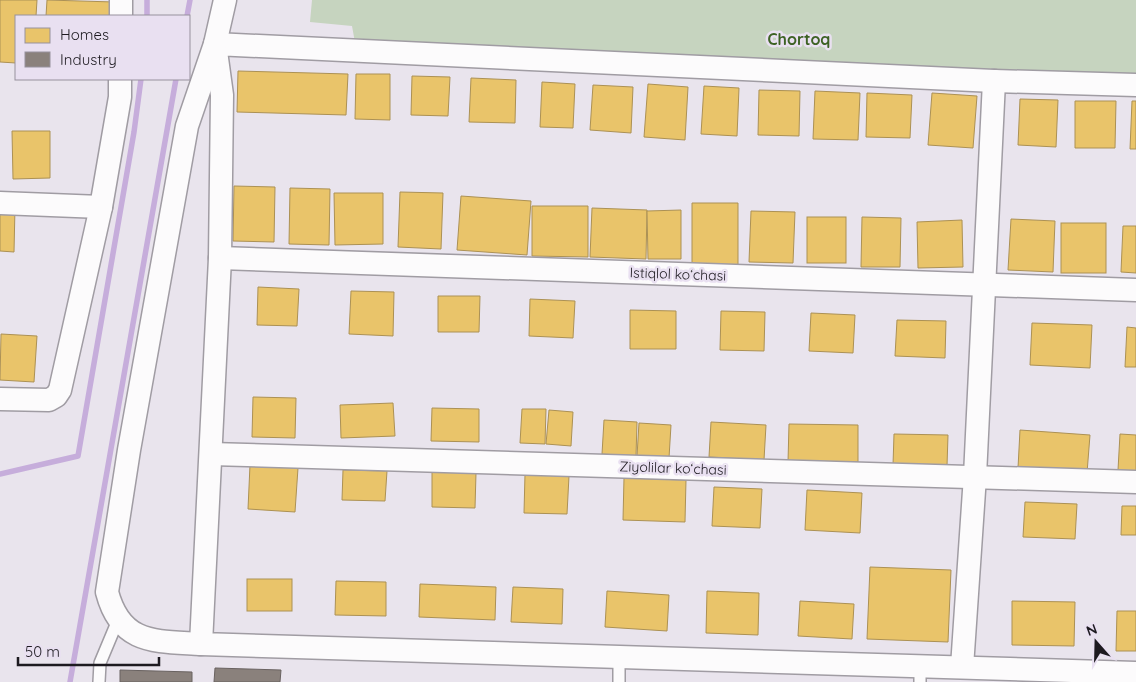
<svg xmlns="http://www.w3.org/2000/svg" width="1136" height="682" font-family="Quicksand,sans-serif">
	<rect width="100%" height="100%" fill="#e9e4ed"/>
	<polygon fill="#c6d4bf" points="312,0 1136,0 1136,76 356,48 352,26 310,22"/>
	<g fill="#e9c46a" stroke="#ac9154">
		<polygon points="0,0 37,0 36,16 16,16 16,63 0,62"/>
		<polygon points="47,0 114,2 114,16 46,16"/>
		<polygon points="238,71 348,74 346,115 237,112"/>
		<polygon points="356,74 390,74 390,120 355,119"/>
		<polygon points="412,76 450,77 448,116 411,115"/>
		<polygon points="471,78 516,80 515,123 469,122"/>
		<polygon points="542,82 575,84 573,128 540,127"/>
		<polygon points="648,84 688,87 685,140 644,137"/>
		<polygon points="593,85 633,87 631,133 590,130"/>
		<polygon points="704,86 739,88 737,136 701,134"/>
		<polygon points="759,90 800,91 799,136 758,135"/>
		<polygon points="815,91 860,93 858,140 813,139"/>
		<polygon points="867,93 912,95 910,138 866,137"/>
		<polygon points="932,93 977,96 973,148 928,145"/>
		<polygon points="1020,99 1058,100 1056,147 1018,145"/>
		<polygon points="1075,101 1116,101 1115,148 1075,148"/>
		<polygon points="1132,101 1136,101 1136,149 1130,149"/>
		<polygon points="12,131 50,131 50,178 13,179"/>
		<polygon points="234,186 275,187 274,242 233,241"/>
		<polygon points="290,188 330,189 329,245 289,244"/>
		<polygon points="400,192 443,193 441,249 398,247"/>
		<polygon points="334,193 383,193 383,244 335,245"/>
		<polygon points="461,196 531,201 527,255 457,250"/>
		<polygon points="692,203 738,203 738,265 692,264"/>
		<polygon points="0,206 15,207 14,252 0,251"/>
		<polygon points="532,206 588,206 588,257 532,256"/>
		<polygon points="592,208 647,210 646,259 590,257"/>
		<polygon points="681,210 681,259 648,259 647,211"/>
		<polygon points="751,211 795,212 793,263 749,262"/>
		<rect x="807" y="217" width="39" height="46"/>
		<polygon points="862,217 901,218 900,267 861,267"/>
		<polygon points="1011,219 1055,221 1053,272 1008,270"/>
		<polygon points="962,220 963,267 918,268 917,222"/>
		<rect x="1061" y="223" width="45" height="50"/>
		<polygon points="1123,226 1136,226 1136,273 1121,272"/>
		<polygon points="258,287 299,289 297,326 257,325"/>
		<polygon points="351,291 394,292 393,336 349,334"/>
		<polygon points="438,296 480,296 479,332 438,332"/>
		<polygon points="530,299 575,301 573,338 529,336"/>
		<polygon points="630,310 676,311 676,349 630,349"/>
		<polygon points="721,311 765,312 764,351 720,350"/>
		<polygon points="811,313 855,315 853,353 809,351"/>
		<polygon points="897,320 946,321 945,358 895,356"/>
		<polygon points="1032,323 1092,325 1090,368 1030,365"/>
		<polygon points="1127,327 1136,328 1136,367 1125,367"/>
		<polygon points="1,334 37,336 34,382 0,380"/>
		<polygon points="253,397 296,398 295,438 252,437"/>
		<polygon points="393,403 395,436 341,438 340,405"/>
		<polygon points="432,408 479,409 479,442 431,441"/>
		<polygon points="522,409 546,409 545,444 520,443"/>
		<polygon points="549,410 573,412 571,446 546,444"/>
		<polygon points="604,420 637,422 636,456 602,454"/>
		<polygon points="711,422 766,425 764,460 709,457"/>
		<polygon points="639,423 671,425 669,458 637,456"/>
		<polygon points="789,424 858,425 858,462 788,462"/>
		<polygon points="1020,430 1090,435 1087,473 1018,468"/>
		<polygon points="894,434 948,435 947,466 893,465"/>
		<polygon points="1120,434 1136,435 1136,471 1118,470"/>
		<polygon points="250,465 298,468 295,512 248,509"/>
		<polygon points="343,470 387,471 385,501 342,500"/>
		<polygon points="432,472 476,473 475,508 432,507"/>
		<polygon points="525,474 569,476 567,514 524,513"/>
		<polygon points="624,478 686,480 685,522 623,520"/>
		<polygon points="714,487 762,489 760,528 712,526"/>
		<polygon points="807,490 862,493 860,533 805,530"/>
		<polygon points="1025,502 1077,504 1075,539 1023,537"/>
		<polygon points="1122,506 1136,506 1136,535 1121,535"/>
		<polygon points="870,567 951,570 948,642 867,639"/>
		<rect x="247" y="579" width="45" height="32"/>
		<polygon points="336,581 386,582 386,616 335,615"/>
		<polygon points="420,584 496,587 495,620 419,617"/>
		<polygon points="513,587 563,589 562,624 511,622"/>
		<polygon points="607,591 669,595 667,631 605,627"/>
		<polygon points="707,591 759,593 758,635 706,633"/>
		<polygon points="800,601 854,604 852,639 798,636"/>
		<polygon points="1012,601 1075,602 1074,646 1012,645"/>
		<polygon points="1117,611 1136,611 1136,651 1116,651"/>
	</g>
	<g fill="#8a817c" stroke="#696260">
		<polygon points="215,668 281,670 280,682 214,682"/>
		<polygon points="120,670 192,672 192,682 120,682"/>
	</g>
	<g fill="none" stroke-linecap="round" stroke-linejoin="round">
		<g stroke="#c6addb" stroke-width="5.5">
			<polyline points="147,0 147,16"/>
			<polyline points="187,16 190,0"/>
			<polyline points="0,474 78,456 134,132 141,79"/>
			<polyline points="70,682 176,79"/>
		</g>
		<defs>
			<g id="lane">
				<polyline points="99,682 100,663 118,620"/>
				<polyline points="619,682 619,656"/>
				<polyline points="920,682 920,665"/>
			</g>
			<g id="street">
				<polyline points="121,16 121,0"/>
				<polyline points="1136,85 994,81 215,44 222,95 220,258 201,644 1136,673"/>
				<polyline points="0,203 101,207"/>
				<polyline points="220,258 1136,290"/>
				<polyline points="0,399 49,400 56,396 60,390 101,207 120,97 120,79"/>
				<polyline points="211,454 1136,482"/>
				<path d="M201,644C155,641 121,645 107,592L129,450L187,126L215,44L225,0"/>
				<polyline points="962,667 975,476 994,81"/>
			</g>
		</defs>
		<use href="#lane" stroke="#a09ca3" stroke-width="14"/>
		<use href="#street" stroke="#a09ca3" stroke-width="25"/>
		<use href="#lane" stroke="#fcfbfc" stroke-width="11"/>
		<use href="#street" stroke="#fcfbfc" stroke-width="22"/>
	</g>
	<g text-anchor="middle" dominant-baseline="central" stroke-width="5" stroke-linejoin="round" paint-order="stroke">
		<g font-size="14" fill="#1d1a20" stroke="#e9e0f1">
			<text transform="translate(678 274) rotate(2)">Istiqlol koʻchasi</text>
			<text transform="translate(673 468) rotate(2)">Ziyolilar koʻchasi</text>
		</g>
		<g font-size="16" font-weight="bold" fill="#3d6224" stroke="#e9e0f1">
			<text x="799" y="39">Chortoq</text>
		</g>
	</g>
	<rect x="15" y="15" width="175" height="65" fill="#e9e0f1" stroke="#97919d"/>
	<rect x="25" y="28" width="25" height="15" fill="#e9c46a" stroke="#97919d"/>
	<text x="60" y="40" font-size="15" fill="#1d1a20">Homes</text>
	<rect x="25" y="52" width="25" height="15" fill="#8a817c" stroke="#97919d"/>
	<text x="60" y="65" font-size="15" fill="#1d1a20">Industry</text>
	<g transform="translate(1096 642) rotate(340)" stroke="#e9e0f1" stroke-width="4" paint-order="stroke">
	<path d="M0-4L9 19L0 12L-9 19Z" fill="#1d1a20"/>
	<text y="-8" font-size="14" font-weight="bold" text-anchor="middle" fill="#1d1a20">N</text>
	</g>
	<path d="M18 657v8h141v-8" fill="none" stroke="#1d1a20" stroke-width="2.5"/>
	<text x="25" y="657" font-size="15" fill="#1d1a20" stroke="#e9e0f1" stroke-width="4" paint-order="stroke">50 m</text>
</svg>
